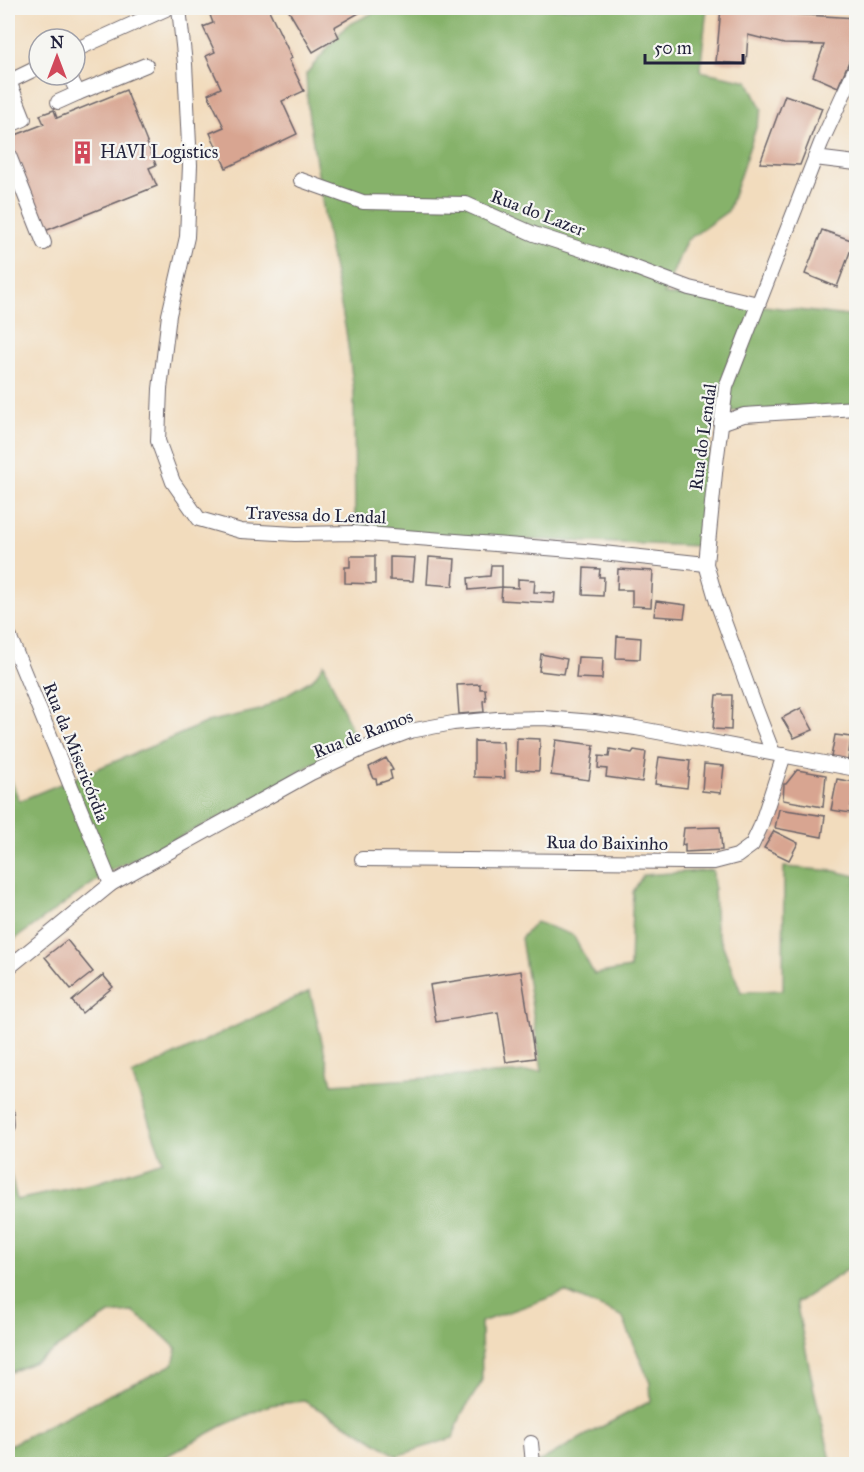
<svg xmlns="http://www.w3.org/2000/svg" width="864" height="1472" font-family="'IM FELL Great Primer',serif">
	<rect width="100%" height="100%" fill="#f6f6f2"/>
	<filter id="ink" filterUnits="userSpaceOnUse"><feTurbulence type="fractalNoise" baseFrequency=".0167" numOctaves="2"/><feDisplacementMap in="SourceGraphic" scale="12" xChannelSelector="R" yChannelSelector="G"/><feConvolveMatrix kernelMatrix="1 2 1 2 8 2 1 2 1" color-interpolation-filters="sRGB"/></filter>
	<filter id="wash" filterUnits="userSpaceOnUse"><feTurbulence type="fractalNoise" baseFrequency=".008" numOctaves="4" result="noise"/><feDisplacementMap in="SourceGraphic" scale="24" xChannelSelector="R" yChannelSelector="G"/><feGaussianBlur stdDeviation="1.35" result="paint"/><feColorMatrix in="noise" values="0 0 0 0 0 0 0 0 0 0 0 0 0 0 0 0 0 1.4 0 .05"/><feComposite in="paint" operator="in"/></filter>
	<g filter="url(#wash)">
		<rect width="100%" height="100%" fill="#f2dcbd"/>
		<g fill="#86b26b" stroke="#546a53" stroke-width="1.5">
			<polygon points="383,8 707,8 700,71 748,81 762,110 728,211 686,241 664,294 856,317 856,406 713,412 699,546 355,533 354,392 346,331 329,245 308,111 306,74 346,26"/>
			<polygon points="324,664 359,747 314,763 231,812 110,871 8,944 8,771 19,801 167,740 207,722 260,710 313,679"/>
			<polygon points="784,867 835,871 856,876 856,1262 850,1268 800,1301 796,1302 814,1390 832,1464 535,1464 588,1434 651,1401 650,1383 622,1316 565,1292 481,1322 482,1382 462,1413 453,1438 397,1456 360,1432 304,1401 270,1405 224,1425 152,1464 8,1464 8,1446 106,1396 144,1379 173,1364 177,1349 159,1332 133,1312 109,1314 39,1360 9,1373 8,1370 8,1164 17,1200 99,1182 163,1161 132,1075 310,991 332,1084 542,1071 521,938 536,922 573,935 594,974 630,968 631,934 633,892 643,875 713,870 716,928 741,992 783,990"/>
		</g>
		<g id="blocks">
			<g fill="#d8a591">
				<polygon points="226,8 268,8 292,58 289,60 304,91 282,101 297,134 226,168 210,133 224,127 208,94 221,88 206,56 215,52 203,27 213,23 210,15"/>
				<polygon points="287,8 356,8 359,13 334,27 339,37 313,52"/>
				<polygon points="721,8 766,8 790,14 856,18 856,45 838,87 813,76 824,45 784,44 748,35 746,64 716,62"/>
				<polygon points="126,90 156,165 149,168 157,186 45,231 8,138 44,124 40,115 54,110 57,118"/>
				<polygon points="785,95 822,108 800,165 760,163"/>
				<polygon points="822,230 854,241 837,287 805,274"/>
				<polygon points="350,556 375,556 375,584 345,583 345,567 350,567"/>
				<polygon points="390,557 415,558 413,581 390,580"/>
				<polygon points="429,557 455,559 453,586 427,584"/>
				<polygon points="491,565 502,565 502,587 469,590 468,578 490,576"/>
				<polygon points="584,568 600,569 599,577 604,577 603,596 583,595"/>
				<polygon points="618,569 653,571 651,607 632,606 632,590 617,590"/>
				<polygon points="518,579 535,580 534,592 555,593 554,603 501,600 502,587 518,588"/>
				<polygon points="656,601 686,605 684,618 654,616"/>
				<polygon points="617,636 641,638 640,659 616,658"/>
				<polygon points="541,654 567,659 564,674 539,671"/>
				<polygon points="578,657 603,658 602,679 576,678"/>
				<polygon points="480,684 480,689 485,689 486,700 483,701 484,712 459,714 457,685"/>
				<polygon points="716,695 732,695 731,730 713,729"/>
				<polygon points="801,708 813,730 794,738 782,718"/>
				<polygon points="835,735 851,737 848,760 831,757"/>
				<polygon points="517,738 540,739 539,771 516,770"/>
				<polygon points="556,740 594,745 589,780 551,775"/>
				<polygon points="474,741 503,742 505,778 474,777"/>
				<polygon points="610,749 632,753 634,750 646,752 642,782 606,777 607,769 598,768 599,756 609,757"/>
				<polygon points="659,757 690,761 687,788 655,784"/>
				<polygon points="386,758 393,770 390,771 392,779 377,784 376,779 374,779 369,767"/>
				<polygon points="704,764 724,766 721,793 702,791"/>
				<polygon points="797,770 826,775 823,807 783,800 784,784 786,784"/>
				<polygon points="837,779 855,782 850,813 831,810"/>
				<polygon points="779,809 825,816 822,837 775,828"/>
				<polygon points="720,827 722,850 685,852 685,844 682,845 684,828"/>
				<polygon points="774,831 798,843 789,860 764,848"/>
				<polygon points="67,940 93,972 71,989 45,957"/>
				<polygon points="521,971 535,1058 506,1062 498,1012 436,1022 430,985"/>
				<polygon points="103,975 113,987 82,1013 72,1001"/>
			</g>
		</g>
	</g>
	<g filter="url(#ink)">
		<use href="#blocks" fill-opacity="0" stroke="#6b6368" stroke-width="1.5"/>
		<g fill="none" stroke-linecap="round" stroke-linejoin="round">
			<defs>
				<g id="minor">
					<polyline points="179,8 185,64 190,165 187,237 169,315 160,389 158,441 173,482 199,519 241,531 295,534 354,533 584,551 706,564"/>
					<polyline points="75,50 168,8"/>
					<polyline points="8,82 39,67"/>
					<polyline points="78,93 146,65"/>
					<polyline points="58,102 78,93 69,75"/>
					<polyline points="8,126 24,119 9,81"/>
					<polyline points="8,153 44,243"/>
					<polyline points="815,158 856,163"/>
					<polyline points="301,180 363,202 466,204 534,234 617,261 689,288 758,304"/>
					<polyline points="721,423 744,415 856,408"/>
					<polyline points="8,633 111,884"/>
					<polyline points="773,753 753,701 717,602 706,564 716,463 726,387 821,143 856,67"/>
					<polyline points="362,859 687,862 714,862 737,856 752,845 760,828 784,755"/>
					<polyline points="8,968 111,884 311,773 360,750 410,731 453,723 497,719 544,718 594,722 636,728 856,769"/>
					<polyline points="8,1114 9,1126"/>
					<polyline points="531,1443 533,1464"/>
				</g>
			</defs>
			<use href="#minor" stroke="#6b6368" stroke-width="16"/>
			<use href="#minor" stroke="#fff" stroke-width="14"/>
		</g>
	</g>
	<defs>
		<symbol id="building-bare" viewBox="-9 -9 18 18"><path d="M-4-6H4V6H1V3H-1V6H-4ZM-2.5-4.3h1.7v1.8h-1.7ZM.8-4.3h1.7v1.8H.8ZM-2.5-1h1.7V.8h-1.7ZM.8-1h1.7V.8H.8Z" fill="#d1495b" stroke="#f6f6f2" stroke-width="2.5" paint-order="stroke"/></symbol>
	</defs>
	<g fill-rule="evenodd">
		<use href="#building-bare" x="66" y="136" width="33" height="33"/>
	</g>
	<g text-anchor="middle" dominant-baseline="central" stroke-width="4.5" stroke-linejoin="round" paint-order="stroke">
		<g font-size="18" fill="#22223b" stroke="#f6f6f2" text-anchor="start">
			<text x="100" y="152">HAVI Logistics</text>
		</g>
		<g font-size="18" fill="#22223b" stroke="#f6f6f2">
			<text transform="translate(538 213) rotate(21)">Rua do Lazer</text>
			<text transform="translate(703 437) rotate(-82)">Rua do Lendal</text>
			<text transform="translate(316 515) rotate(2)">Travessa do Lendal</text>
			<text transform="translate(363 734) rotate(-21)">Rua de Ramos</text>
			<text transform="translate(76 752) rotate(68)">Rua da Misericórdia</text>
			<text transform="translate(607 843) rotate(1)">Rua do Baixinho</text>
		</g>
	</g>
	<rect width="864" height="1472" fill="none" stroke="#f6f6f2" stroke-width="30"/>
	<g transform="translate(57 57)"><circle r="28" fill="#f6f6f2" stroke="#a1a1a9" stroke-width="1.5"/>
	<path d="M0-4.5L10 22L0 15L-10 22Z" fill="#d1495b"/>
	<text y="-9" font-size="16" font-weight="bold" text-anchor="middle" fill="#22223b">N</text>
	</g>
	<path d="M645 54v9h98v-9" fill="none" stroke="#22223b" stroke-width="3"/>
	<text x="654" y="54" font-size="18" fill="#22223b" stroke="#f6f6f2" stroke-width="4.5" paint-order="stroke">50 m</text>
</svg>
